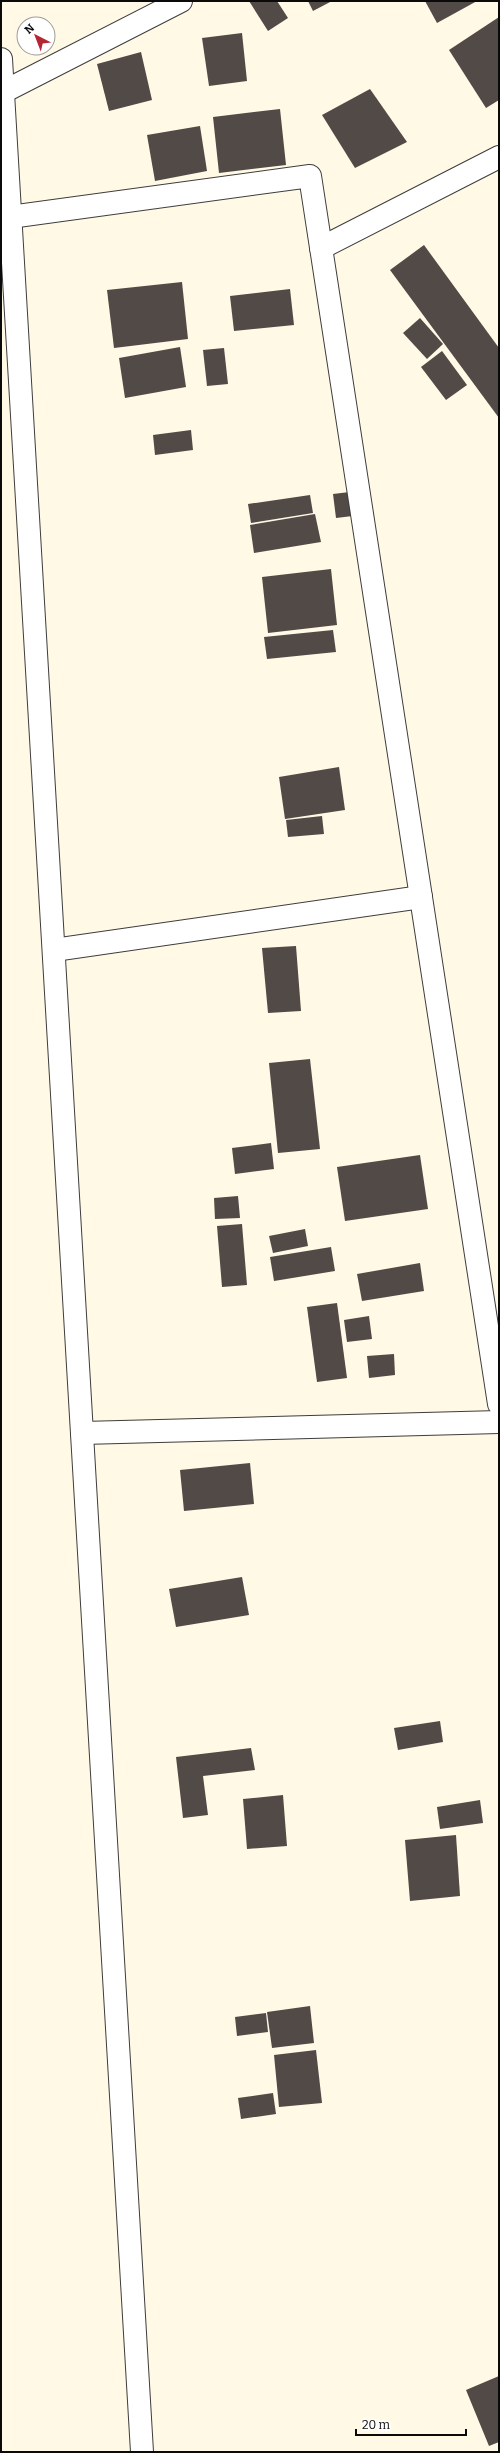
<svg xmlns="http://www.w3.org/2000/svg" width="500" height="2453" font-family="Bitter,serif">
	<rect width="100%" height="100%" fill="#fff9e6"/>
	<g fill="#524a46">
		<polygon points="249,1 277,1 288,18 268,31"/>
		<polygon points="308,1 332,1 313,11"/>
		<polygon points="425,1 477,1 437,23"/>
		<polygon points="499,17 499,100 486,108 449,50"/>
		<polygon points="242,33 247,81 209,86 202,38"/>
		<polygon points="141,52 152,100 109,111 97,64"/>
		<polygon points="370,89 407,142 355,168 322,115"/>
		<polygon points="280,109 286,165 219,173 213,117"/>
		<polygon points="200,126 207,171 155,181 147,135"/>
		<polygon points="424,245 499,348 499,418 390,270"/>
		<polygon points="182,282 188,339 114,348 107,290"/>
		<polygon points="290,289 294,325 234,331 230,296"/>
		<polygon points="420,318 443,344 427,359 403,333"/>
		<polygon points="180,347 186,387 125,398 119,358"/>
		<polygon points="224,348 228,384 207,386 203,350"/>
		<polygon points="442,351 467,385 446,400 421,367"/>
		<polygon points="191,430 193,450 155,455 153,435"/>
		<polygon points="358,491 361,515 336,518 333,494"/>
		<polygon points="310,495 313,513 251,523 248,504"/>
		<polygon points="315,514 321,542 254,553 250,525"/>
		<polygon points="331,569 337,625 268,633 262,577"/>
		<polygon points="333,630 336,652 267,659 264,637"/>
		<polygon points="339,767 345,810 285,819 279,777"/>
		<polygon points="322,816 324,834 288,837 286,820"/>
		<polygon points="296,946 301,1011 268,1013 262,948"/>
		<polygon points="310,1059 320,1149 278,1153 269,1063"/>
		<polygon points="271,1143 274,1169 235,1174 232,1148"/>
		<polygon points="420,1155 428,1209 345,1221 337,1167"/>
		<polygon points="238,1196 240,1218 215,1219 214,1198"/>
		<polygon points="242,1224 247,1285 222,1287 217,1226"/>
		<polygon points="305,1229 308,1246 273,1253 269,1236"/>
		<polygon points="331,1247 335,1271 274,1281 270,1257"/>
		<polygon points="420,1263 424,1291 362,1301 357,1274"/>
		<polygon points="337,1303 347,1378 317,1382 307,1307"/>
		<polygon points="369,1316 372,1339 347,1342 344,1320"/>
		<polygon points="394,1354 395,1375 369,1378 367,1356"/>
		<polygon points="250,1463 254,1504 184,1511 180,1470"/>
		<polygon points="242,1577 249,1615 176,1627 169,1589"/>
		<polygon points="440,1721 443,1742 398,1750 394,1728"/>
		<polygon points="251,1748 255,1770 203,1776 208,1815 183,1818 176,1757"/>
		<polygon points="283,1795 287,1846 247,1849 243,1799"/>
		<polygon points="480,1800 483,1823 440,1829 437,1807"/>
		<polygon points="456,1835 460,1896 410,1901 405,1840"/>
		<polygon points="310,2006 314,2043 272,2048 267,2012"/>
		<polygon points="266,2013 268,2032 237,2036 235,2017"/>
		<polygon points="316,2050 322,2103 279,2107 274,2055"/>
		<polygon points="273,2093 276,2114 241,2119 238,2098"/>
		<polygon points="499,2376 499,2442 489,2446 466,2390"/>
	</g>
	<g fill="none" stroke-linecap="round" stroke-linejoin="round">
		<defs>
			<g id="minor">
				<polyline points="3,92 181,1"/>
				<polyline points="10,217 310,176 499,1404"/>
				<polyline points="321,248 499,157"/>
				<polyline points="54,950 421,897"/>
				<polyline points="82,1433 499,1422"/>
			</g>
			<polyline id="tertiary" points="1,59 142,2452"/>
		</defs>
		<use href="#minor" stroke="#3d3d3d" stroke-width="24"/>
		<use href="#tertiary" stroke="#3d3d3d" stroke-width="24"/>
		<use href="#minor" stroke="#fff" stroke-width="22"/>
		<use href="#tertiary" stroke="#fff" stroke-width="22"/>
	</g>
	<rect width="500" height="2453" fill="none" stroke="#0a0a0a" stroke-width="4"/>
	<g transform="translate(36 36) rotate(318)"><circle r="19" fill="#ffffff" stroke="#9d9d9d"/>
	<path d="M0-3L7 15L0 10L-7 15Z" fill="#b52634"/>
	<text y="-6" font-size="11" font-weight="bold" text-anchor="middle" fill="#0a0a0a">N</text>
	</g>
	<path d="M356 2429v6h110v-6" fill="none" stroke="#0a0a0a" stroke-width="2"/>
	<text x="362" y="2429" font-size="12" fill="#0a0a0a" stroke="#ffffff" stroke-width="3" paint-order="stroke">20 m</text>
</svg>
